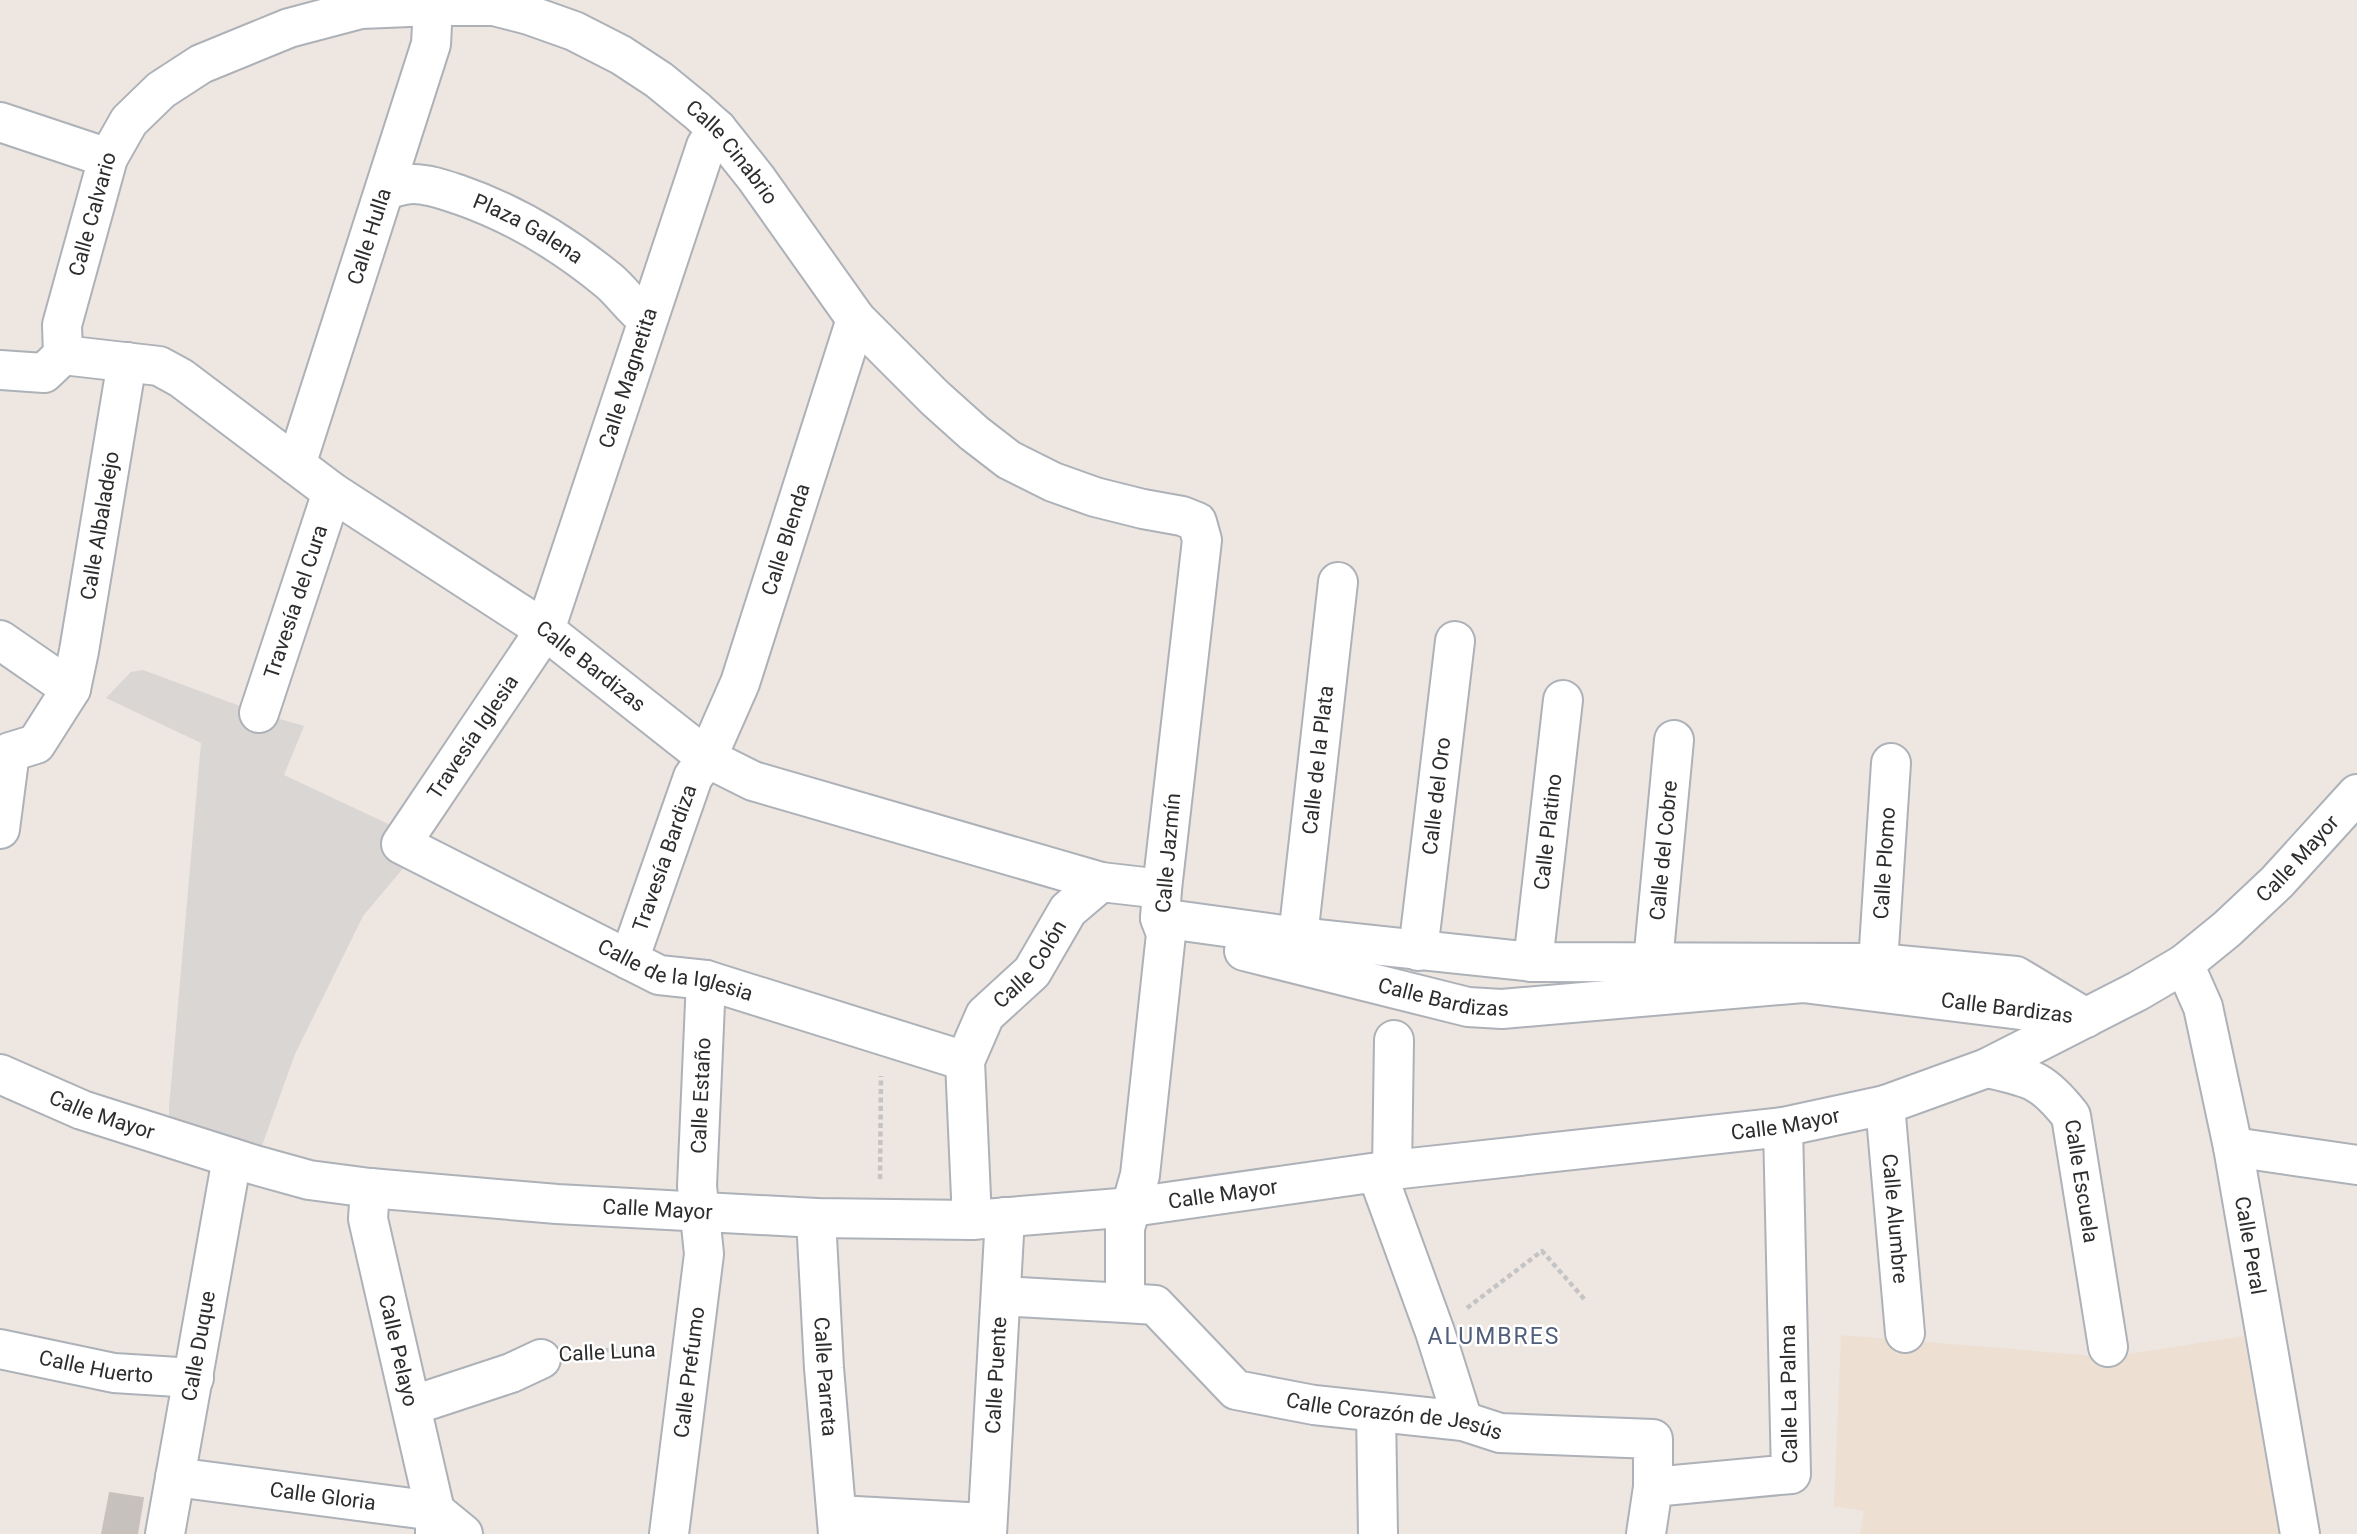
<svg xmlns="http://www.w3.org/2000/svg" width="2357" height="1534" font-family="Roboto,sans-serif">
	<rect width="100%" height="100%" fill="#ede6e1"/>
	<polygon fill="#ede0d2" points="1841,1335 2109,1357 2244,1336 2279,1534 1860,1534 1864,1511 1834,1506"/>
	<polygon fill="#dad6d3" points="143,670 259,713 304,726 284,775 401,830 406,865 363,916 295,1054 255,1165 169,1137 169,1108 201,743 106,698 131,672"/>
	<polygon fill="#c6c1bc" stroke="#c9c1ba" stroke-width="2" points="110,1493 143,1498 137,1534 102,1534"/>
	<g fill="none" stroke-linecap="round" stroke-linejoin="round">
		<defs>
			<g id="minor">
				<polyline points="0,122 108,158"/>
				<path id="s1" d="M717,129L706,146L545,630L401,844L659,975L706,980L965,1061"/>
				<path id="s2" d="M386,189C394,188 404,184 413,184C429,184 445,190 460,195C515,214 564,244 609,281C623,293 632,308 647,319"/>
				<path id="s3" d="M63,355L62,325L108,158L129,121L161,90L201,64L289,28L361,9L433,6H494L529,15L574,31L621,55L659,80L697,111L717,129L756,178L856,319L935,398L974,433L1009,460L1053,482L1095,497L1143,509L1182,516L1197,522L1202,540L1162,889L1160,918L1166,934L1140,1175L1125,1228V1303L1001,1296"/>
				<path id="s4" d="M63,355L159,366L181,378L332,492L545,630L707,758L753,781L1101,882L1162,889"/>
				<polyline points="0,370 44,373 63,355"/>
				<path id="s5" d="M296,465L431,44L433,6"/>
				<polyline points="0,640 71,689"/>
				<path id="s6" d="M259,713L332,492"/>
				<path id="s7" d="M0,829L10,752L36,744L71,689L79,651L127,362"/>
				<polyline points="1160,918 1298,937 1533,962 1878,963 2016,976 2086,1018"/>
				<path id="s8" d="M1298,937L1338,582"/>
				<path id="s9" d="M1244,951L1468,1007L1502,1009L1803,983L2070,1016"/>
				<path id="s10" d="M1418,951L1455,641"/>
				<path id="s11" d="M629,960L693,777L707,758L740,683L856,319"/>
				<path id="s12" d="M1533,962L1563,700"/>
				<path id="s13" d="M1653,962L1674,740"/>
				<path id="s14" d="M1878,963L1891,763"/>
				<path id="s15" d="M2184,964L2203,1007L2233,1147L2300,1534"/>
				<path id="s16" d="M1987,1068C2031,1078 2042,1079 2071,1116L2108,1347"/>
				<path id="s17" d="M0,1074L82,1110L255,1165L309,1180L370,1188L557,1204L816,1218L972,1220L1132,1207L1392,1170L1783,1127L1885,1105L1987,1068L2138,991L2184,964L2227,929L2277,882L2357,794"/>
				<path id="s18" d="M1885,1105L1905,1333"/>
				<polyline points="2233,1147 2357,1165"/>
				<polyline points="1392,1170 1394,1040"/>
				<polyline points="1377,1173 1435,1332 1463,1421"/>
				<path id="s19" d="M370,1188L368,1219L435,1511V1534"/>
				<path id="s20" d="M816,1218L824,1368L838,1534"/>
				<path id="s21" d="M972,1220L965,1061L985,1015L1032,972L1068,910L1101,882"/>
				<path id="s22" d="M1125,1303L1155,1305L1236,1390L1314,1405L1463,1421L1500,1433L1653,1439V1487"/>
				<path id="s23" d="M0,1349L114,1373L194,1378"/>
				<polyline points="411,1406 511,1373 541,1359"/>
				<polyline points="1376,1412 1378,1534"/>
				<path id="s24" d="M175,1477L435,1511L463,1534"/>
				<polyline points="837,1515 986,1523"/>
				<path id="s25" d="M165,1534L232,1158"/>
				<path id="s26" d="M669,1534L704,1254L697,1186L706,980"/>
				<path id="s27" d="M987,1534L1005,1217"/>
				<polyline points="1646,1534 1653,1487 1791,1474 1783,1127"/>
			</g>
		</defs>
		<use href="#minor" stroke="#adb1b8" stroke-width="42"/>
		<g stroke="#c4c4c4" stroke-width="4.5" stroke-dasharray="5 3.5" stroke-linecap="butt">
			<polyline points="880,1179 881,1076"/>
			<polyline points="1467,1308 1542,1251 1586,1301"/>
			<polyline points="578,1351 654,1349"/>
		</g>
		<use href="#minor" stroke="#fff" stroke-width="38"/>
	</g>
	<g text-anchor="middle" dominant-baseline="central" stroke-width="5" stroke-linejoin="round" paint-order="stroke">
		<g font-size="21" fill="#2d2d2d" stroke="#fff">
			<text stroke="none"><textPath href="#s3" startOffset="926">Calle Cinabrio</textPath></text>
			<text stroke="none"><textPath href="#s3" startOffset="145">Calle Calvario</textPath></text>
			<text stroke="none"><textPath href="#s2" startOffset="152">Plaza Galena</textPath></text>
			<text stroke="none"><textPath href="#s5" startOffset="240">Calle Hulla</textPath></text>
			<text transform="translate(628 378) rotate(-72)">Calle Magnetita</text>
			<text stroke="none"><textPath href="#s7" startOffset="336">Calle Albaladejo</textPath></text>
			<text stroke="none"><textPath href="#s11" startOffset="450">Calle Blenda</textPath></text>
			<text stroke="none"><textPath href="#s6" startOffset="117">Travesía del Cura</textPath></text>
			<text stroke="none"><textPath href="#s4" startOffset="623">Calle Bardizas</textPath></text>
			<text transform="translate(473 737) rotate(-56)">Travesía Iglesia</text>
			<text stroke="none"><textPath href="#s8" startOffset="178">Calle de la Plata</textPath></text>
			<text stroke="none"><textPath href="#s10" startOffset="156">Calle del Oro</textPath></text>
			<text stroke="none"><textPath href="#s12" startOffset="131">Calle Platino</textPath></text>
			<text stroke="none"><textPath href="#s13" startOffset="112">Calle del Cobre</textPath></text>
			<text transform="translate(1168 853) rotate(-85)">Calle Jazmín</text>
			<text stroke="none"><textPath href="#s11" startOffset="108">Travesía Bardiza</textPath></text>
			<text stroke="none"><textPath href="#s17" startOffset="2399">Calle Mayor</textPath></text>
			<text stroke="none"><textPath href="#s14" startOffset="100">Calle Plomo</textPath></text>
			<text stroke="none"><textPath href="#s21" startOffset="278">Calle Colón</textPath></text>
			<text stroke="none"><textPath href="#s1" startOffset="1092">Calle de la Iglesia</textPath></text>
			<text stroke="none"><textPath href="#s9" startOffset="205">Calle Bardizas</textPath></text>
			<text transform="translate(2007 1008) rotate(7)">Calle Bardizas</text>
			<text stroke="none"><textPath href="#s26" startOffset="441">Calle Estaño</textPath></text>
			<text stroke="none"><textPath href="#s17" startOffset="110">Calle Mayor</textPath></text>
			<text stroke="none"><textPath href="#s17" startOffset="1811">Calle Mayor</textPath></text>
			<text stroke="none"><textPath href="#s16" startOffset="166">Calle Escuela</textPath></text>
			<text stroke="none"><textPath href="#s17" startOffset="1244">Calle Mayor</textPath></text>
			<text stroke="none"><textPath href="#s17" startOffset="677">Calle Mayor</textPath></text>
			<text stroke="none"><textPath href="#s18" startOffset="114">Calle Alumbre</textPath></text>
			<text stroke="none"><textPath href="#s15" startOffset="290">Calle Peral</textPath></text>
			<text stroke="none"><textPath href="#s25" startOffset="191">Calle Duque</textPath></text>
			<text stroke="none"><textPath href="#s19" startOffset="166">Calle Pelayo</textPath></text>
			<text transform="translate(607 1352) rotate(-3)">Calle Luna</text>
			<text stroke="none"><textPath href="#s23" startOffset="98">Calle Huerto</textPath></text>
			<text stroke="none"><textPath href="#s26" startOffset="163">Calle Prefumo</textPath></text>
			<text stroke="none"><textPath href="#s20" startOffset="159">Calle Parreta</textPath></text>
			<text stroke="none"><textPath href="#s27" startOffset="159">Calle Puente</textPath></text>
			<text transform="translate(1789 1394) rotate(-91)">Calle La Palma</text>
			<text stroke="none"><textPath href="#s22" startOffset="308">Calle Corazón de Jesús</textPath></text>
			<text stroke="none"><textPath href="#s24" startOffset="149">Calle Gloria</textPath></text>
		</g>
		<g font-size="23" letter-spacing="2" fill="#505e7b" stroke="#fff">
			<text x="1494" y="1336">ALUMBRES</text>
		</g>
	</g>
</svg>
